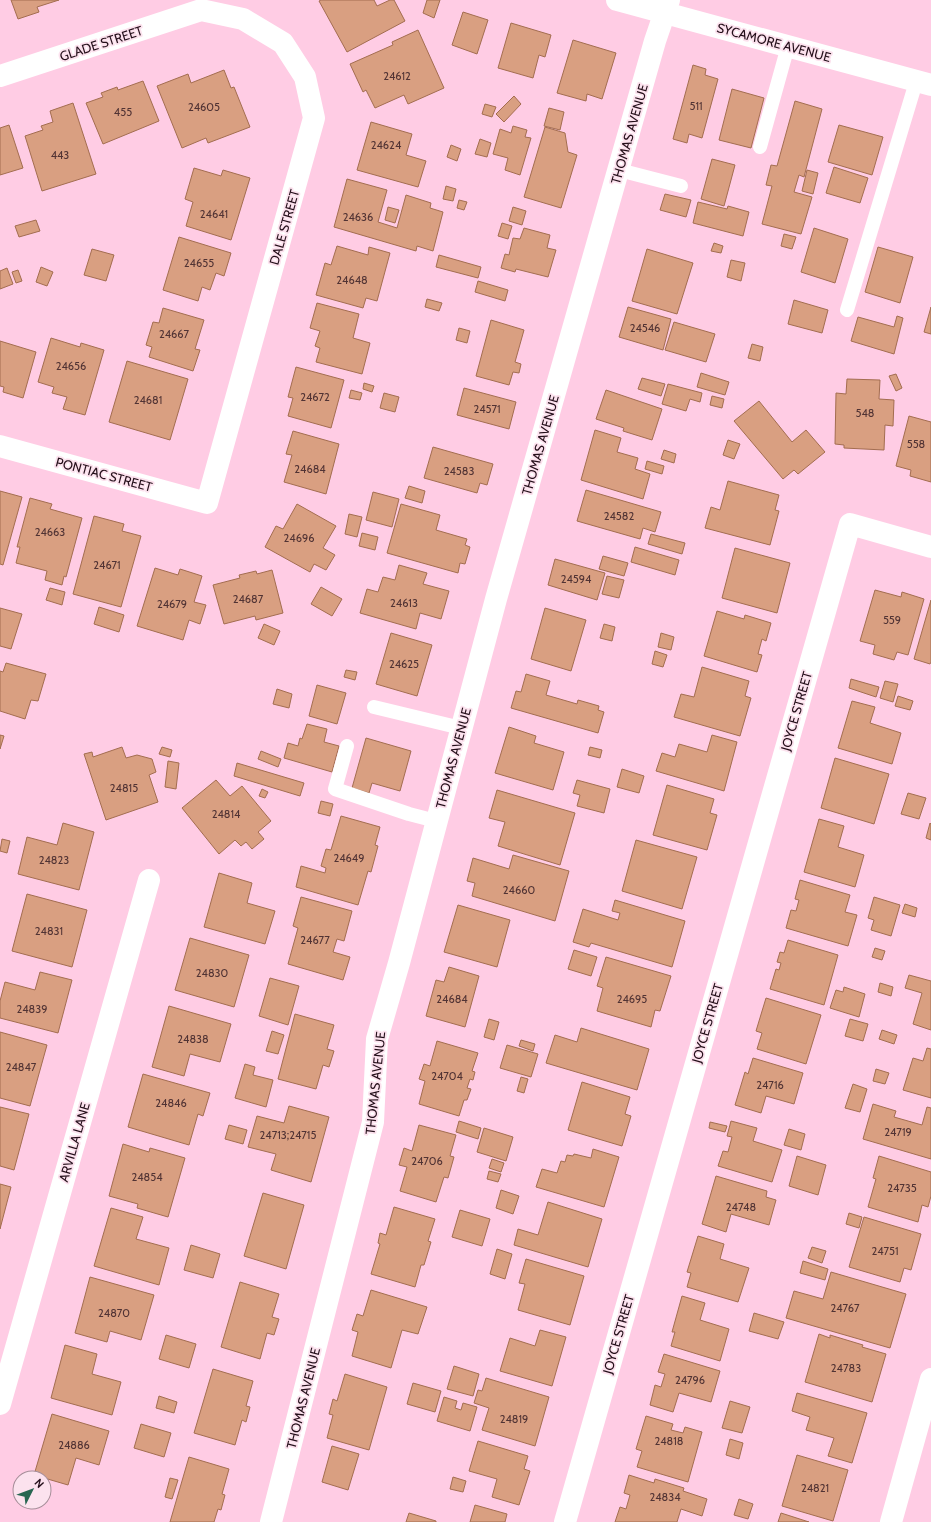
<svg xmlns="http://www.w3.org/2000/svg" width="931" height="1522" font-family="Cabin,sans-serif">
	<rect width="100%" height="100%" fill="#ffcce4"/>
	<g fill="#d99f81" stroke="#a36d50">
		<polygon points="11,0 59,0 37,7 39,12 18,19"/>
		<polygon points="321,0 374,0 377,6 390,0 394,0 405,21 347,52 319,1"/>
		<polygon points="427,0 440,0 434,18 423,13"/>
		<polygon points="463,12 488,20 477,54 452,45"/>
		<polygon points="511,23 551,35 545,57 539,55 533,78 498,68"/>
		<polygon points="418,30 444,88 408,104 404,95 375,108 366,90 363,92 350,64 393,45 392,42"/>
		<polygon points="573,40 616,53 602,99 587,94 586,101 557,93"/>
		<polygon points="693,65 706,69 705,75 718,79 702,138 689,134 687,143 673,139"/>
		<polygon points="224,70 231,88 234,87 250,127 208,143 206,138 182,148 157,86 188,74 191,83"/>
		<polygon points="143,81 159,121 103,144 86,103 103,97 101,93 117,87 118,90"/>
		<polygon points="732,89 764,98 751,148 719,140"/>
		<polygon points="514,96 521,104 504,122 496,114"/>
		<polygon points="795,101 822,109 804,177 799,175 794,192 812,197 801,234 762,224 772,186 766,185 771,165 777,166"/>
		<polygon points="73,103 96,174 42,191 25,136 43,130 41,126 53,122 50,111"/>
		<polygon points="485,104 496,107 492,117 482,114"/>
		<polygon points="549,108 564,112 560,130 544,126"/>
		<polygon points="371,122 412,134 406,155 426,161 418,187 357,170"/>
		<polygon points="9,125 23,168 0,175 0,128"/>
		<polygon points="839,125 883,137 872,175 828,162"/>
		<polygon points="513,126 527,130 525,137 531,138 520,175 505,170 508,158 493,154 500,129 511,133"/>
		<polygon points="545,127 565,133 568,152 577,155 561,208 524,197"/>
		<polygon points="480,139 491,143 487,157 475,154"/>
		<polygon points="451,145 461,149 457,161 447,157"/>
		<polygon points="712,159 735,165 724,206 701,199"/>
		<polygon points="834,167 868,178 860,203 826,193"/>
		<polygon points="194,168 221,176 223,170 250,178 231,240 186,226 193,202 185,199"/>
		<polygon points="807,170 818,173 813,194 802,191"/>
		<polygon points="347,179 387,190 378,222 397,228 406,195 431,203 430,208 443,212 433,251 417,246 416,251 334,227"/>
		<polygon points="446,186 456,189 453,201 443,199"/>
		<polygon points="665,194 691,200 686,217 660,210"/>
		<polygon points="459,200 467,202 464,210 457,208"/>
		<polygon points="698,202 727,209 728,206 749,212 743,236 693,223"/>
		<polygon points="388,207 399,210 395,223 385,220"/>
		<polygon points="513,207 526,211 522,225 509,221"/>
		<polygon points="36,220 40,231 19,237 15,226"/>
		<polygon points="502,223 512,226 508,239 498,236"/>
		<polygon points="524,228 550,235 547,248 556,250 548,277 516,269 515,272 501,268 505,254 509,255 513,238 520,239"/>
		<polygon points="814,228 848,239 835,283 801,272"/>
		<polygon points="784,234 796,237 792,249 781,246"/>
		<polygon points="179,237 231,253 224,276 216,273 210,290 202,287 198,301 163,290"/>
		<polygon points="714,243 723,246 721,253 711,251"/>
		<polygon points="337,246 368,255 369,247 390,253 377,301 366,298 363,308 316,295 325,263 331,265"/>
		<polygon points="878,247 913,257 900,303 865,292"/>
		<polygon points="92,249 114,255 106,281 84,275"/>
		<polygon points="647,249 693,263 677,314 632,301"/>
		<polygon points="439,255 481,267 478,278 436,267"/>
		<polygon points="731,260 745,263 741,281 727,277"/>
		<polygon points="41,267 53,272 47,286 36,282"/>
		<polygon points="7,268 13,284 0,289 0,271"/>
		<polygon points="18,270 22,281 16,283 12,272"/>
		<polygon points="478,281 508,290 505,301 475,292"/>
		<polygon points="427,299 442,303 439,311 425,307"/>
		<polygon points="794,300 828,310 822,333 788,324"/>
		<polygon points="317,303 359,314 353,338 370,343 362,374 316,362 320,348 315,346 320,331 310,328"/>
		<polygon points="628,307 671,319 663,350 619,337"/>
		<polygon points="931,307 931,334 924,332"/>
		<polygon points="163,308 204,320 195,349 200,350 193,371 149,357 152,347 146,345 153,322 159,323"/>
		<polygon points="897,316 903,318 894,354 851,341 858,317 894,327"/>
		<polygon points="491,320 524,330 515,362 521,364 519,373 513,372 509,385 476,376"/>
		<polygon points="674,322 715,334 706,362 665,350"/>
		<polygon points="459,328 470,331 467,343 456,340"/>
		<polygon points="51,338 80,347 81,343 104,350 85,415 63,409 67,397 52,393 54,387 38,382"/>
		<polygon points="0,341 36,352 23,398 3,392 4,387 0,386"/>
		<polygon points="752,344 763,347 760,361 748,358"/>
		<polygon points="127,361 188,379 170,440 109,422"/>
		<polygon points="296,367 344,380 331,428 288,416 293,398 288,397"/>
		<polygon points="701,373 729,382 725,395 697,387"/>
		<polygon points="896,374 902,388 896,391 889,376"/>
		<polygon points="642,378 665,384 661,396 638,389"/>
		<polygon points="847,379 880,380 879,399 894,400 893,426 885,425 884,450 844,448 844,445 835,444 836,393 846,394"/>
		<polygon points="364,383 374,386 372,392 363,389"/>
		<polygon points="668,384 702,393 700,402 690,399 686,411 662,404"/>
		<polygon points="464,388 516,402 509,429 457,415"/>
		<polygon points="351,390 362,393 360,400 349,398"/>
		<polygon points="606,390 662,409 652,440 623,431 624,428 596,419"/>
		<polygon points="384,393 399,397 395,412 380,408"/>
		<polygon points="712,396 724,399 722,408 710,405"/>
		<polygon points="759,401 792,442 806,430 825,452 798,474 794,470 783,479 734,421"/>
		<polygon points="909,416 931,422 931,482 910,476 911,470 896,466"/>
		<polygon points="595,430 621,438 617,452 638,458 635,469 650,474 643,499 581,480"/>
		<polygon points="293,431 339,444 326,494 284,482 292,455 286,454"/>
		<polygon points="728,440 740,444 734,459 723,455"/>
		<polygon points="433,447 493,464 487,485 480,483 477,493 424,478"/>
		<polygon points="664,450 676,454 674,463 661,459"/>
		<polygon points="647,461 664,466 662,474 645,469"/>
		<polygon points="728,481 779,495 775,510 779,511 770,545 705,528 711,507 720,510"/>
		<polygon points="409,486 425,491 422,503 405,498"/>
		<polygon points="586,490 661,512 655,532 643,528 640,539 577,521"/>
		<polygon points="0,491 22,497 3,565 0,564"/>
		<polygon points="373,492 399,499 392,527 366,520"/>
		<polygon points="30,498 52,504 50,509 82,518 66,577 64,576 62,585 45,580 47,571 16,563 20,547 17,547"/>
		<polygon points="297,504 336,526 323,548 335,555 326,570 314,564 310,572 265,547 276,526 283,529"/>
		<polygon points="401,504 440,515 436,530 467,539 465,545 470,547 465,564 460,563 458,573 387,553"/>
		<polygon points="349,514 362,517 357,537 345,534"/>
		<polygon points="94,516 124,524 122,531 141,536 121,607 73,594"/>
		<polygon points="362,533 378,537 375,550 359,546"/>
		<polygon points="651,534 685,543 682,554 648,544"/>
		<polygon points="635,547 679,560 675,575 631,562"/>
		<polygon points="735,548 790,563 777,613 722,598"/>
		<polygon points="603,556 628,563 624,576 599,569"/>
		<polygon points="555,559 605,573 597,600 548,585"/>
		<polygon points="399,565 427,573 423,584 449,591 441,619 420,613 416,629 360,613 367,589 378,592 383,577 395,580"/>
		<polygon points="155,568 178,575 180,569 202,576 194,602 206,605 200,624 189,620 183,640 137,626"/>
		<polygon points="272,570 283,613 256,620 255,616 224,624 213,585 240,578 239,575 256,571 257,574"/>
		<polygon points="607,576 624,580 619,598 602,594"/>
		<polygon points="321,587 342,599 332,616 311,604"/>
		<polygon points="50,588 65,592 62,605 46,600"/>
		<polygon points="875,590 901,597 902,592 924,599 908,655 897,652 894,660 873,654 875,645 860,641"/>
		<polygon points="931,600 931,662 930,664 914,659"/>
		<polygon points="99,607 124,615 119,632 94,624"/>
		<polygon points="0,608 22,614 11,649 0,646"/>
		<polygon points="545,608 586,620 571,671 531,659"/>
		<polygon points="717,611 744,619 745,615 771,623 766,641 762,639 758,654 762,655 757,672 704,656"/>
		<polygon points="264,624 280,631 274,645 258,638"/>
		<polygon points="604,624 615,627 612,641 600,638"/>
		<polygon points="391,633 432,645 417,696 376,684"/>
		<polygon points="661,633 674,637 671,650 658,647"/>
		<polygon points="655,651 667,655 663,667 652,664"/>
		<polygon points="6,663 46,674 38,701 31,700 25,719 0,711 0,671 3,672"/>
		<polygon points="702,667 749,681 745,696 751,698 740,736 674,717 681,694 694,697"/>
		<polygon points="346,670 357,672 355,680 344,677"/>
		<polygon points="526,674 550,681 546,695 577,704 578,700 599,706 598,710 604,712 598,733 511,708 516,691 521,692"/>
		<polygon points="851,679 879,687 876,697 849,688"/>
		<polygon points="885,681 898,684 893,702 880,698"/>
		<polygon points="317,685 346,693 337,724 309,716"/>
		<polygon points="277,689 292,694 289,708 273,704"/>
		<polygon points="898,696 913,701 910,710 895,706"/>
		<polygon points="852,701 875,707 870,723 901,733 892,764 838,748"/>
		<polygon points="307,724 327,729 324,742 339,746 332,772 284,758 288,743 298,746 300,738 302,739"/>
		<polygon points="509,727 536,736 534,743 564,752 553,790 495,773"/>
		<polygon points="0,735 4,736 0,749"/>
		<polygon points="712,735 737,742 724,791 656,771 662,753 675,757 679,744 707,752"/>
		<polygon points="366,738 411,751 400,791 372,783 369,793 352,788"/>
		<polygon points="122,747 126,758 137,755 152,759 156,772 149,775 158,802 106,820 84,754 92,752 93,757"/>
		<polygon points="162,747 172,750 170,757 159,754"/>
		<polygon points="590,747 602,750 600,758 588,755"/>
		<polygon points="261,751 281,759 278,767 258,759"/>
		<polygon points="835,758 889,774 874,824 821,808"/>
		<polygon points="168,761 179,763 176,789 165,787"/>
		<polygon points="237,763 304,783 300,796 234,776"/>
		<polygon points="622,769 644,776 639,793 617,787"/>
		<polygon points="216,780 230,796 242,786 271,821 258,832 264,839 252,849 246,842 241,846 235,840 219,854 182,808"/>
		<polygon points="577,780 610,789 604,813 577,806 580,795 573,793"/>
		<polygon points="667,785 714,799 710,813 717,815 707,850 653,835"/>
		<polygon points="262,789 268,792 265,798 259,796"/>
		<polygon points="497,790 575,813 560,865 498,846 505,822 489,818"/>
		<polygon points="908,793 926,798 919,819 901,814"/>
		<polygon points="321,801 333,804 330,816 318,813"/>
		<polygon points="341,816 380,827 375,845 378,846 371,872 368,871 358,905 296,887 301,866 325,873 326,868 321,866 326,849 331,850"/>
		<polygon points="819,819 844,826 838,847 864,855 855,887 804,872"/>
		<polygon points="63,823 94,832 79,890 18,874 27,837 57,845"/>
		<polygon points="930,823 931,824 931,840 926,838"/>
		<polygon points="2,839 10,841 7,853 0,851"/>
		<polygon points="636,840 697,857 682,909 622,891"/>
		<polygon points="513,855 569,871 555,921 472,896 475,883 467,881 473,858 509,869"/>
		<polygon points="219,873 252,883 247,903 275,911 265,944 204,927"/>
		<polygon points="800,880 850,895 845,912 857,915 848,946 786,928 791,910 796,911 799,900 795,899"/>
		<polygon points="27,894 87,910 72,967 12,951"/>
		<polygon points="301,897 352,911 344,941 337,939 333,952 350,957 343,980 288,964 298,928 293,926"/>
		<polygon points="874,897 900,905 891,936 871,930 874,920 868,918"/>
		<polygon points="615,900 685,921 672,967 591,943 589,947 573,942 583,909 618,920 620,913 612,911"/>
		<polygon points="905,904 917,908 915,917 902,913"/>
		<polygon points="458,905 510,920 497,967 444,952"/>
		<polygon points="190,938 249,955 234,1007 175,990"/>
		<polygon points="788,940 838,955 824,1005 770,989 776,969 779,970 781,963 777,962 780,952 784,953"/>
		<polygon points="875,948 885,951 882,960 872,957"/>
		<polygon points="574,950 597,957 591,976 568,969"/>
		<polygon points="606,957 671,976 660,1011 655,1010 651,1027 597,1011 603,988 597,986"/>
		<polygon points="449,967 479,976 465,1027 426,1016 436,980 444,982"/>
		<polygon points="40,972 72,980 58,1033 0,1018 0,1001 5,982 35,990"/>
		<polygon points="909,975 931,981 931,1030 913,1024 922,993 905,988"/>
		<polygon points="270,978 299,986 288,1025 259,1016"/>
		<polygon points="880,983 893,987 891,996 878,992"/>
		<polygon points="844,987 865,994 859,1017 830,1008 836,990 843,992"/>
		<polygon points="766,998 821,1015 806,1064 757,1049 762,1033 756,1031"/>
		<polygon points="169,1006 231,1024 220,1062 190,1054 184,1076 152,1067"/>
		<polygon points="295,1014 334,1025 327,1049 334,1051 329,1067 323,1065 316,1089 278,1079"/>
		<polygon points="489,1019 499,1022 494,1040 484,1037"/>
		<polygon points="850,1019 868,1024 863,1041 845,1036"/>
		<polygon points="581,1028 649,1049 637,1090 546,1063 555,1035 577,1042"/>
		<polygon points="882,1030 897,1035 894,1044 879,1039"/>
		<polygon points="272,1031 284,1035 278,1054 266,1051"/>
		<polygon points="0,1032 47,1045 30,1106 0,1098"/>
		<polygon points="521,1040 535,1044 533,1051 519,1046"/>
		<polygon points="437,1041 478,1053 472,1071 475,1072 473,1080 470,1079 467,1088 471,1089 467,1100 464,1100 459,1116 419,1104 425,1081 419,1079 424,1064 430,1066"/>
		<polygon points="507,1045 538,1054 531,1077 500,1068"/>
		<polygon points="927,1048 931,1049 931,1098 903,1090 913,1058 923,1061"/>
		<polygon points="753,1058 803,1073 794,1104 766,1096 761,1113 735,1105 745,1072 748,1074"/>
		<polygon points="245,1064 255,1067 253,1075 273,1080 266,1107 235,1098"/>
		<polygon points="876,1069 889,1073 885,1084 873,1081"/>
		<polygon points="143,1074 210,1093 203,1116 198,1114 189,1145 128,1127"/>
		<polygon points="521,1077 528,1079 524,1093 517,1091"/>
		<polygon points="582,1082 630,1097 625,1114 631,1116 622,1146 568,1130"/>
		<polygon points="853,1084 867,1089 860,1112 845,1108"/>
		<polygon points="873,1104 896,1111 894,1117 922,1125 927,1107 931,1108 931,1159 863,1139"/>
		<polygon points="289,1106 329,1117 311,1182 271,1170 276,1154 248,1147 257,1116 284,1123"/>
		<polygon points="0,1107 29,1114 14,1170 0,1166"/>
		<polygon points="459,1121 481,1128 478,1139 456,1132"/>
		<polygon points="731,1121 757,1128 753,1141 782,1150 772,1182 718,1166 723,1151 728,1152 732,1137 727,1136"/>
		<polygon points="710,1122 727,1126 725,1132 709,1128"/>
		<polygon points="229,1125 247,1130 243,1144 225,1139"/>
		<polygon points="419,1125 456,1135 450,1156 454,1157 448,1178 444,1177 436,1202 400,1191 407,1167 399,1165 404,1148 412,1151"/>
		<polygon points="484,1128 513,1137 506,1161 477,1152"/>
		<polygon points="789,1129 805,1134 801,1150 784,1145"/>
		<polygon points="123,1144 149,1152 150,1148 185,1158 168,1217 137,1208 138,1204 109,1196"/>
		<polygon points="593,1149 619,1157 604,1207 536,1187 542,1169 557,1173 561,1161 565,1162 567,1155 573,1156 574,1154 591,1158"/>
		<polygon points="797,1156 826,1165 818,1195 789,1186"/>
		<polygon points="879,1156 931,1172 931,1196 928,1207 922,1205 918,1222 868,1207 876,1179 873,1178"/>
		<polygon points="492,1159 504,1163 501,1172 489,1168"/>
		<polygon points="489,1171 501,1174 498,1182 487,1179"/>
		<polygon points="716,1176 767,1191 766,1197 776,1200 769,1225 731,1214 726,1232 702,1224"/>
		<polygon points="0,1184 11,1187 0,1229"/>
		<polygon points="501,1190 519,1196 513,1214 496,1208"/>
		<polygon points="263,1193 304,1205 286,1269 244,1256"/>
		<polygon points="548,1202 602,1219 588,1267 514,1245 518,1229 538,1235"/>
		<polygon points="394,1207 435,1219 428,1241 431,1242 424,1265 421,1265 415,1287 371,1274 380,1244 378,1243 380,1233 386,1235"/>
		<polygon points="111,1208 143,1217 136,1239 169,1248 159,1285 94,1266"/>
		<polygon points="460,1210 490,1219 482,1246 452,1237"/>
		<polygon points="849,1213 862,1217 859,1228 846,1224"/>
		<polygon points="864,1217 921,1234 911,1270 904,1268 900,1282 849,1267"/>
		<polygon points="698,1236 724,1244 720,1259 749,1268 738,1302 687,1287 691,1273 687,1272"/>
		<polygon points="191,1245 220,1254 213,1278 184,1270"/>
		<polygon points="812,1247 826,1251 822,1263 808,1258"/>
		<polygon points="497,1249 512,1254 505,1279 490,1274"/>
		<polygon points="526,1259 584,1276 570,1325 518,1310 525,1284 519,1283"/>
		<polygon points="803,1261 828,1269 825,1280 800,1273"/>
		<polygon points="831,1272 906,1294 890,1348 786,1318 794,1291 823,1299"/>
		<polygon points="90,1277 154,1295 141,1340 110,1331 107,1342 75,1333"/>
		<polygon points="240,1282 279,1294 272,1317 279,1319 274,1335 267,1333 260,1359 221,1347"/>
		<polygon points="371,1290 427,1307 418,1334 402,1330 391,1368 352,1356 358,1332 352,1330 357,1314 363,1316"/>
		<polygon points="682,1296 705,1303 700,1320 729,1329 720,1361 671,1346 675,1332 672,1332"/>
		<polygon points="754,1313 784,1322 778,1339 749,1331"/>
		<polygon points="540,1330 566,1337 552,1386 500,1371 510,1338 535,1346"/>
		<polygon points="819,1334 830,1338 830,1335 863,1345 862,1347 886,1354 872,1402 805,1382"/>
		<polygon points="166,1335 196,1344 189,1368 159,1359"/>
		<polygon points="65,1345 97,1354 92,1374 121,1382 112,1415 51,1398"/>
		<polygon points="664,1354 720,1371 711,1402 679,1393 673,1412 650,1405 655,1385 661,1387 665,1374 658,1372"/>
		<polygon points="454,1366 479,1374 473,1396 447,1389"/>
		<polygon points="213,1369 253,1381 246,1406 250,1407 246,1422 242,1420 235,1445 194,1433"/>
		<polygon points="345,1374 387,1387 369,1450 327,1438 333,1415 329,1414 333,1399 337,1401"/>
		<polygon points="486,1378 549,1397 535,1446 482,1430 489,1408 474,1403 478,1390 482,1391"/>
		<polygon points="413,1383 441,1391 435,1412 407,1404"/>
		<polygon points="797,1393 867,1413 852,1463 828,1456 834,1438 806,1430 810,1417 792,1411"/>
		<polygon points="159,1396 177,1402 174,1413 156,1408"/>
		<polygon points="444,1397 457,1401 455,1408 461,1410 463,1403 477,1407 470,1431 437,1421"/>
		<polygon points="730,1401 750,1407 742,1433 722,1428"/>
		<polygon points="52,1414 109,1431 99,1465 76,1458 68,1485 34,1475"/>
		<polygon points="646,1416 673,1424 671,1430 683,1433 685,1427 702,1432 688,1482 637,1467 642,1451 636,1449"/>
		<polygon points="141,1424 171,1433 164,1457 134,1448"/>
		<polygon points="730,1439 743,1443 739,1459 726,1455"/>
		<polygon points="478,1441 528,1456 524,1469 530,1471 519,1505 492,1497 497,1479 469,1471"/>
		<polygon points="332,1446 359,1454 348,1490 322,1482"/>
		<polygon points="797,1455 848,1470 833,1521 782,1506"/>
		<polygon points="189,1457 229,1469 222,1494 225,1495 221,1510 218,1509 214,1522 170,1522"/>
		<polygon points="629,1475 654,1483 655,1479 684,1488 683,1491 707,1499 702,1516 681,1509 677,1522 615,1522 620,1507 626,1509 630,1495 624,1493"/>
		<polygon points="453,1477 466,1481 463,1492 450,1489"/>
		<polygon points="170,1478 178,1480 172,1499 165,1497"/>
		<polygon points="739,1499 753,1504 748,1519 734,1515"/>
		<polygon points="475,1505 507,1514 505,1522 470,1522"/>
		<polygon points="409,1513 436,1521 436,1522 406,1522"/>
		<polygon points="781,1513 809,1522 778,1522"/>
	</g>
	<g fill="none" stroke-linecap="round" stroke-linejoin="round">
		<g stroke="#fff" stroke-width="14">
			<polyline points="760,147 788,46"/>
			<polyline points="619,170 681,186"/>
			<polyline points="847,310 916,82"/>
			<polyline points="374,707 461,728"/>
			<polyline points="347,746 335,789 409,814 436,821"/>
		</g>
		<g stroke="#fff" stroke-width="22">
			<polyline points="617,0 931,85"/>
			<polyline points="0,76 201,10 243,19 283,43 305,77 314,118 207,503 0,446"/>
			<polyline points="0,1404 149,880"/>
			<polyline points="271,1522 373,1122 377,1039 399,963 496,599 655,41 669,0"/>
			<polyline points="565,1522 850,524 931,547"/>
			<polyline points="891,1522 931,1379"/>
		</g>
	</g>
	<g text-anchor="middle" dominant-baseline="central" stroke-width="3.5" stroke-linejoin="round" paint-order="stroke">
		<g font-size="11" fill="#513334">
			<text x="397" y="76">24612</text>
			<text x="696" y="106">511</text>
			<text x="204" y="107">24605</text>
			<text x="123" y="112">455</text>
			<text x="386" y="145">24624</text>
			<text x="60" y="155">443</text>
			<text x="214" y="214">24641</text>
			<text x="358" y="217">24636</text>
			<text x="199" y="263">24655</text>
			<text x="352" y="280">24648</text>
			<text x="645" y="328">24546</text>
			<text x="174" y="334">24667</text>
			<text x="71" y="366">24656</text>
			<text x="315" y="397">24672</text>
			<text x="148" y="400">24681</text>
			<text x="487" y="409">24571</text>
			<text x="865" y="413">548</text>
			<text x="916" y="444">558</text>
			<text x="310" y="469">24684</text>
			<text x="459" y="471">24583</text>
			<text x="619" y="516">24582</text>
			<text x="50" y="532">24663</text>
			<text x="299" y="538">24696</text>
			<text x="107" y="565">24671</text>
			<text x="576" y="579">24594</text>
			<text x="248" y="599">24687</text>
			<text x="404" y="603">24613</text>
			<text x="172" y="604">24679</text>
			<text x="892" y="620">559</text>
			<text x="404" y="664">24625</text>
			<text x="124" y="788">24815</text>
			<text x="226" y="814">24814</text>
			<text x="349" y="858">24649</text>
			<text x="54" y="860">24823</text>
			<text x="519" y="890">24660</text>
			<text x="49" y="931">24831</text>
			<text x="315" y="940">24677</text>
			<text x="212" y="973">24830</text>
			<text x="452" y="999">24684</text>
			<text x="632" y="999">24695</text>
			<text x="32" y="1009">24839</text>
			<text x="193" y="1039">24838</text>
			<text x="21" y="1067">24847</text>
			<text x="447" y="1076">24704</text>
			<text x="770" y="1085">24716</text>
			<text x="171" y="1103">24846</text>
			<text x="898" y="1132">24719</text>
			<text x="288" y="1135">24713;24715</text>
			<text x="427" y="1161">24706</text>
			<text x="147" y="1177">24854</text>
			<text x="902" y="1188">24735</text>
			<text x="741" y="1207">24748</text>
			<text x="885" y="1251">24751</text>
			<text x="845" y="1308">24767</text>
			<text x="114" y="1313">24870</text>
			<text x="846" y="1368">24783</text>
			<text x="690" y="1380">24796</text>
			<text x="514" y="1419">24819</text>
			<text x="669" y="1441">24818</text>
			<text x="74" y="1445">24886</text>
			<text x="815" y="1488">24821</text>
			<text x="665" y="1497">24834</text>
		</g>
		<g font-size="13" fill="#240f1a" stroke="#fce2ee">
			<text transform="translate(774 42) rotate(15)">SYCAMORE AVENUE</text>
			<text transform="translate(101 43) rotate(-18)">GLADE STREET</text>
			<text transform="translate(629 134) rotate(-74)">THOMAS AVENUE</text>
			<text transform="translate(284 227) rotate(-74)">DALE STREET</text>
			<text transform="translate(540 445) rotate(-74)">THOMAS AVENUE</text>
			<text transform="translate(104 474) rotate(15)">PONTIAC STREET</text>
			<text transform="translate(796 711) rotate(-74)">JOYCE STREET</text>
			<text transform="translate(453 758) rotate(-75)">THOMAS AVENUE</text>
			<text transform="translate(707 1023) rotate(-74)">JOYCE STREET</text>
			<text transform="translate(375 1083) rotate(-84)">THOMAS AVENUE</text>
			<text transform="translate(74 1142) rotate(-74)">ARVILLA LANE</text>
			<text transform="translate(618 1334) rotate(-74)">JOYCE STREET</text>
			<text transform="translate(303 1398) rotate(-76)">THOMAS AVENUE</text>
		</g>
	</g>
	<g transform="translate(32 1490) rotate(48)"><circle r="19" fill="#fce2ee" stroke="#a68e99"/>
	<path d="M0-3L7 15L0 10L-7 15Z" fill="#286651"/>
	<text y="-6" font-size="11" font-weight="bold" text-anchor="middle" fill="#240f1a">N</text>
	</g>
</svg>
